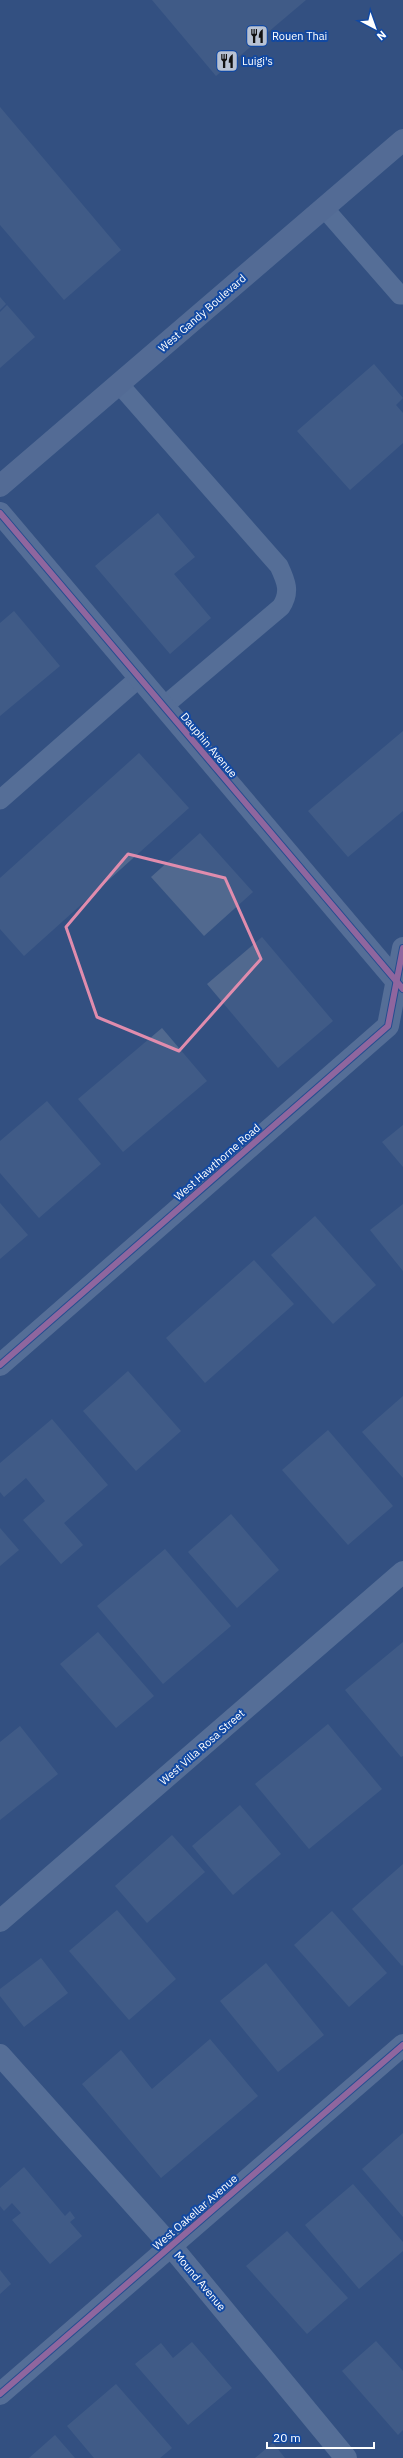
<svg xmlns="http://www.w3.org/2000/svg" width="403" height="2458" font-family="'IBM Plex Sans',sans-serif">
<rect width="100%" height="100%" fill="#335181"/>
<g fill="#51698f">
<path d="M152,0H306L216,76Z"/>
<path d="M0,107L121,250L64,300L0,225Z"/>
<path d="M0,297L6,304L0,310Z"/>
<path d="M7,305L35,337L0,368V312Z"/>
<path d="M374,364L403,398L396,405L403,413V443L350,490L297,431Z"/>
<path d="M158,513L195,557L174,574L211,618L170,654L95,566Z"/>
<path d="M14,611L60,666L0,716V623Z"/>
<path d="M403,731V811L348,857L308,811Z"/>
<path d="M139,753L189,808L24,956L0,929V878Z"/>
<path d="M200,833L253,892L204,936L151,877Z"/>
<path d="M262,937L333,1021L278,1068L207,984Z"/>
<path d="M162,1028L207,1081L123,1152L78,1099Z"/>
<path d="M47,1101L101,1164L39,1218L0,1173V1141Z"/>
<path d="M403,1125V1167L382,1142Z"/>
<path d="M0,1203L28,1235L0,1259Z"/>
<path d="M403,1204V1271L370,1230Z"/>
<path d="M315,1216L376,1285L333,1324L271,1255Z"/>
<path d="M254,1260L294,1304L205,1383L166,1338Z"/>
<path d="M128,1371L181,1431L136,1471L83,1411Z"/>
<path d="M403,1396V1478L362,1432Z"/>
<path d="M52,1419L108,1485L64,1523L83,1545L61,1564L23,1520L45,1501L26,1478L4,1497L0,1492V1463Z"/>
<path d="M328,1430L393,1506L348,1545L282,1470Z"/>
<path d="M231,1514L279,1570L237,1608L188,1552Z"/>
<path d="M0,1528L19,1550L0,1566Z"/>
<path d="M165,1549L231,1626L163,1684L97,1606Z"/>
<path d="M98,1632L154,1696L116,1728L60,1664Z"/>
<path d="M403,1642V1756L401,1757L345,1690Z"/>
<path d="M328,1724L382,1789L309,1849L255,1784Z"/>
<path d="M20,1726L58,1774L0,1820V1742Z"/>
<path d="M240,1805L281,1854L233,1895L192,1846Z"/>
<path d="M172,1835L205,1872L147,1923L115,1886Z"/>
<path d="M403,1864V1965L402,1966L352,1909Z"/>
<path d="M117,1910L176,1979L129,2020L69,1951Z"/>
<path d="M332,1911L387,1973L349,2007L294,1945Z"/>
<path d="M41,1958L68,1993L24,2027L0,1996V1989Z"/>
<path d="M266,1963L324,2035L278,2072L220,2001Z"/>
<path d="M210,2039L258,2096L161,2178L82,2084L121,2050L152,2089Z"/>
<path d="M403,2133V2217L362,2169Z"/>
<path d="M24,2167L65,2216L70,2211L75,2218L70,2222L82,2236L50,2264L12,2220L21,2213L12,2203L4,2211L0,2206V2188Z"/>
<path d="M353,2184L403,2242V2251L359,2289L305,2225Z"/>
<path d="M287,2231L348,2298L307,2334L246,2266Z"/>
<path d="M0,2270L11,2284L0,2294Z"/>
<path d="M376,2341L403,2371V2430L398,2435L342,2371Z"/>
<path d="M192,2342L232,2388L188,2425L135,2364L161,2343L173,2358Z"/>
<path d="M116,2384L172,2448L160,2458H94L67,2426Z"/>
<path d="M55,2435L75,2458H29Z"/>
<path d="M273,2443L285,2458H255Z"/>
</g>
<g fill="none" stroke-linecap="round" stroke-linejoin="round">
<g stroke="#7e92b1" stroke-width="19">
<path d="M324,208L400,295H403"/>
<path d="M119,384L279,566C286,581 291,592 281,607L164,706"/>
<path d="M0,800L139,678"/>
</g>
<g stroke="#7e92b1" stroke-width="22">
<path d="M0,513L403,989"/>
<path d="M0,1365L388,1026L403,948"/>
<path d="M0,1921L403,1572"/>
<path d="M0,2055L171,2246L346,2458"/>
<path d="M0,2394L403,2045"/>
</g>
<path stroke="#7a8dae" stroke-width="22" d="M0,486L403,140"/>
<g stroke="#1249a2" stroke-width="8">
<g id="cycleway">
<path d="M0,513L403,989"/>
<path d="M0,1365L388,1026L403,948"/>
<path d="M0,2394L403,2045"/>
</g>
</g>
<use href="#cycleway" stroke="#ff80c0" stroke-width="6"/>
</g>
<path d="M0 0H403V2458H0ZM128,854L225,878L261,959L179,1051L97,1017L66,927Z" fill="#335181" fill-opacity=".55" fill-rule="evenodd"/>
<path fill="none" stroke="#e08cad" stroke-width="3" stroke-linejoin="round" d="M128,854L225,878L261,959L179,1051L97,1017L66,927Z"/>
<defs>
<g id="restaurant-square" transform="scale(1.15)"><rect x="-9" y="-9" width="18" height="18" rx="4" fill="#b8c2d3" stroke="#1249a2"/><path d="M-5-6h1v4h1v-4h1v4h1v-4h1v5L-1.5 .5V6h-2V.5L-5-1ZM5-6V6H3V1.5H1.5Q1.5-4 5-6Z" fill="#111"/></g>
</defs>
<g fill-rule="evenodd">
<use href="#restaurant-square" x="257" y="36"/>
<use href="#restaurant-square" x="227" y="61"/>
</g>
<g text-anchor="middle" stroke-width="4" stroke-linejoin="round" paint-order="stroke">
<g font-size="11" fill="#fff" stroke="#1249a2" text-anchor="start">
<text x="272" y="40">Rouen Thai</text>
<text x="242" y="65">Luigi's</text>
</g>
<g font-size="11" fill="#fff" stroke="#1249a2">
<text transform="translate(202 313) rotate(-41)" y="4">West Gandy Boulevard</text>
<text transform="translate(209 745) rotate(50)" y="4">Dauphin Avenue</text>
<text transform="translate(217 1162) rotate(-41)" y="4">West Hawthorne Road</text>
<text transform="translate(202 1747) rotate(-41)" y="4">West Villa Rosa Street</text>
<text transform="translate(195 2212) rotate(-41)" y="4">West Oakellar Avenue</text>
<text transform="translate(200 2281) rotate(50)" y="4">Mound Avenue</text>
</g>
</g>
<g transform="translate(375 28) rotate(139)" stroke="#1249a2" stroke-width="3" paint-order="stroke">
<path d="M0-3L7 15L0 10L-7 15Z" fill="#ffffff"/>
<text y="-6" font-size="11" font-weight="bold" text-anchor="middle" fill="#ffffff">N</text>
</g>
<path d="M267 2442v6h107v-6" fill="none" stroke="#ffffff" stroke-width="2"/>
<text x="273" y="2442" font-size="12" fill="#ffffff" stroke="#1249a2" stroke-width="3" paint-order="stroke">20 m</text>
</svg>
